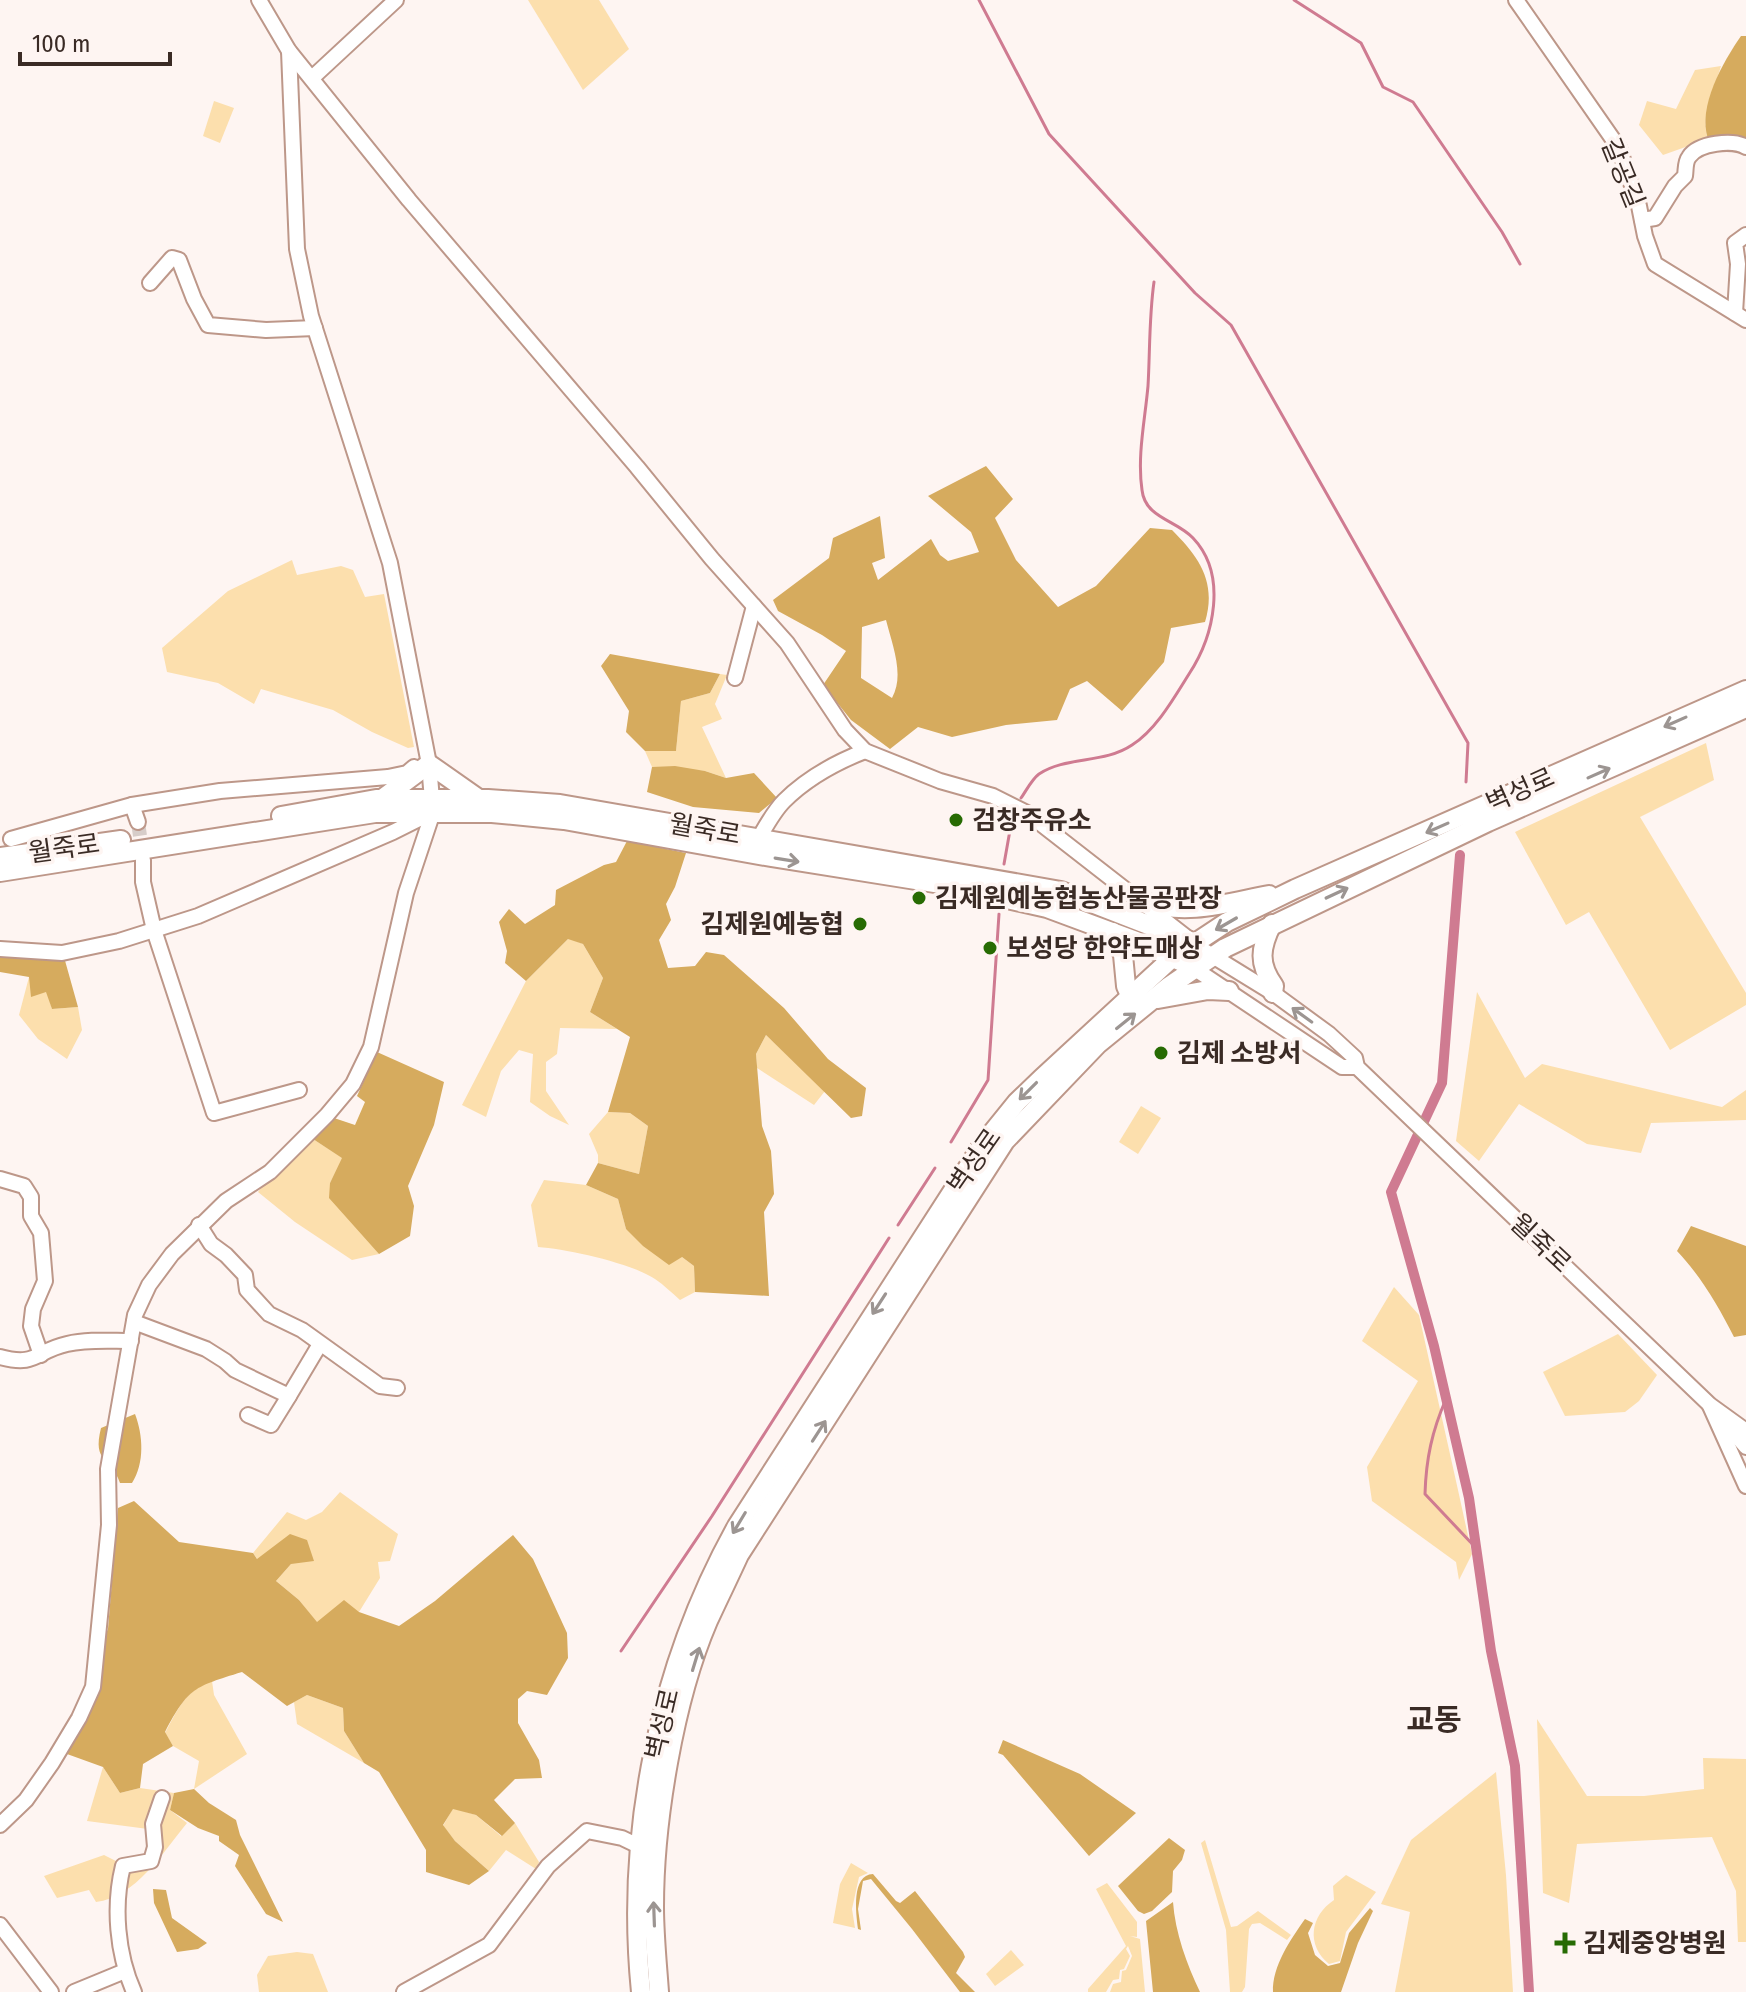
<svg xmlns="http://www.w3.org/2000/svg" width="1746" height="1992" font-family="'Fira Sans Condensed','Noto Sans KR',sans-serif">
<rect width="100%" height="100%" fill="#fef5f2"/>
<g fill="#fcdfad">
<path d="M528,0H599L629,49L583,90Z"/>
<path d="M1721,66C1714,90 1700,114 1708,139L1663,155L1639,125L1647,101L1676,109L1695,70Z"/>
<path d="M214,101L234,108L220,143L203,136Z"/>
<path d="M292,560L297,575L341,566L353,570L365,597L384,594L414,747L408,748L372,732L333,710L261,689L254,704L218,683L167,672L162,648L228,591Z"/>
<path d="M720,674L727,675L715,704L722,719L702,727L726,778L705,771L652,767L645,751H676L681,701L710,693Z"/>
<path d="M1706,743L1714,780L1640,817L1746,993V1005L1670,1050L1589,912L1566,925L1515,832Z"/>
<path d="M569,938L583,944L603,978L590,1012L617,1029L560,1028L557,1054L546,1062V1091L569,1125L550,1116L530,1102L533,1054L519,1050L501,1071L486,1117L462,1105L526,981Z"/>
<path d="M29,977L47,991L52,1009L78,1007L82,1030L67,1059L38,1039L19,1015Z"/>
<path d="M1477,992L1525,1078L1542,1064L1722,1107L1746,1090V1120L1651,1123L1641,1153L1587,1144L1519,1104L1479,1161L1456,1141Z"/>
<path d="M766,1035L825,1091L814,1105L757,1068L756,1054Z"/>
<path d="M1141,1106L1161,1118L1138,1154L1119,1142Z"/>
<path d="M608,1112L630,1113L648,1126L639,1174L598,1163V1155L589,1134Z"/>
<path d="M313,1139L343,1158L330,1183L379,1254L352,1260L295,1222L258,1192L268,1179Z"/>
<path d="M544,1180L586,1185L618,1199L626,1229L682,1257L694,1266L695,1292L680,1300C672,1293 664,1285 655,1279C631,1263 567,1249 538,1247L531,1205Z"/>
<path d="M1394,1287L1419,1315L1458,1490L1472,1554L1459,1580L1456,1562L1372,1501L1367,1467L1418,1381L1362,1341Z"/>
<path d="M1618,1334L1657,1375L1639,1401L1625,1412L1565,1416L1543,1372Z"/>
<path d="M340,1492L398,1534L390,1561L378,1562L380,1578L359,1612L317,1623L299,1600L276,1581L291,1564L258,1560L253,1553L287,1512L306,1520L322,1512Z"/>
<path d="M212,1681L214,1695L247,1754L194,1789L199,1761L173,1746L165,1733C177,1711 186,1689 212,1681Z"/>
<path d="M307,1695L343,1708L344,1731L364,1763L297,1724L294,1702Z"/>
<path d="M1537,1719L1587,1796H1644L1704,1789L1703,1758L1746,1759V1942H1738L1736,1891L1712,1837L1577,1844L1569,1903L1543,1893Z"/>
<path d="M103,1767L120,1793L140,1788L174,1793L170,1810L187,1823C164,1851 135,1898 96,1902L89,1890L57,1898L44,1876L104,1855L116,1861L147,1858L152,1844L148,1829L87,1821Z"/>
<path d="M1496,1772L1506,1875L1513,1992H1395L1410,1912L1381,1904L1411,1840Z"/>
<path d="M453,1808L476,1815L501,1836L515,1823L539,1862L536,1869L506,1850L489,1871L455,1841L443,1826Z"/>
<path d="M1205,1840L1231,1927L1237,1926L1258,1911L1291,1935L1287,1940L1260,1923L1252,1924L1249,1929L1245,1987L1242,1992H1230L1226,1930L1201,1843Z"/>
<path d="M851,1863L868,1873L859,1877L852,1909L855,1928L833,1923L840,1884Z"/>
<path d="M1346,1875L1376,1892L1346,1932L1340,1961L1329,1964C1306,1945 1310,1916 1334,1900L1333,1886Z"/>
<path d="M1107,1883L1137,1922V1937L1130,1936L1140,1939L1145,1992H1110L1113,1984L1121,1982L1122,1971L1126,1970L1132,1956L1128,1946L1126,1949L1130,1956L1124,1969L1120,1970L1119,1979L1113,1980L1106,1992H1088V1989L1126,1946L1096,1889Z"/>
<path d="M1011,1950L1024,1965L995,1986L986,1974Z"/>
<path d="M297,1952L313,1954L328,1992H259L257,1975L268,1956Z"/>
</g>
<g fill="#d6ab5e" fill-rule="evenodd">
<path d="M1741,36H1746V143L1708,139C1697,107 1723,62 1741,36Z"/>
<path d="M986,466L1013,499L995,518L1016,560L1058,607L1096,586L1150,528L1172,530C1199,557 1217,582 1205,622L1171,628L1164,662L1122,711L1087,681L1070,689L1057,720L1006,725L952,737L918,727L890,749L851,720L823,685L846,651L822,635L778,611L773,600L829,558L833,538L880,516L885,558L872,563L878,580L931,539L940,555L948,561L979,552L971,532L928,496ZM886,620C892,644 905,675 892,698L861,678L862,627Z"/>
<path d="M610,654L720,674L710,693L681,701L676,751H645L626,732L629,711L601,666Z"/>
<path d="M675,766L705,771L726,778L754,773L777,798L759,813L693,807L647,792L652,767Z"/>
<path d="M627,841L686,853L675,887L666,904L671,920L659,940L668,968L695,966L706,952L724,955L784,1008L828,1059L866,1088L862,1116L851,1118L766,1035L756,1054L762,1126L771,1151L774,1194L764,1212L769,1296L695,1292L694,1266L682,1257L669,1265L643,1246L626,1229L618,1199L586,1185L598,1163L639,1174L648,1126L630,1113L608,1112L630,1037L590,1012L603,978L583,944L568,939L526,981L505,963L507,951L499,922L509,909L525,924L555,905L556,890L604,865L616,862Z"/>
<path d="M0,952L64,957L78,1007L52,1009L46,992L31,997L29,977L0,972Z"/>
<path d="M377,1052L444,1082L434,1125L408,1186L414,1206L410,1236L379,1254L329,1198L330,1183L342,1158L313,1139L334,1118L355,1125L365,1102L357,1096Z"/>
<path d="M1691,1226L1746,1246V1335L1734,1337C1719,1307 1700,1275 1677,1251Z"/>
<path d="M135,1414C143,1435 145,1463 132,1483H120C111,1456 92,1464 101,1428Z"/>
<path d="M134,1501L179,1542L253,1553L257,1559L290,1534L307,1540L314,1561L291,1564L276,1581L299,1600L317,1622L344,1600L359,1612L399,1626L435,1601L513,1535L533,1559L567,1633L568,1658L547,1695L527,1691L518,1699V1723L539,1760L542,1778L515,1779L494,1800L515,1823L502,1836L476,1815L453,1809L443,1825L455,1841L489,1871L469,1885L426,1872V1850L400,1807L379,1772L364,1763L344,1731L343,1708L307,1695L287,1706L242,1672C194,1687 189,1687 165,1732L173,1746L143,1764L140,1788L120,1793L103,1767L67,1754L96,1698V1655L108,1629L118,1508Z"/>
<path d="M1003,1740L1080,1774L1136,1813L1089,1856L1003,1755L998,1753Z"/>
<path d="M194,1789L209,1803L236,1820L240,1835L283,1922L266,1914L235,1866L239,1855L219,1841V1836L198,1828L170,1810L174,1793Z"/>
<path d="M1169,1838L1185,1850L1182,1860L1173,1871L1172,1892L1152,1911L1144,1914L1138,1911L1118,1886Z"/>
<path d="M873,1874L896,1901L900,1903L915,1891L963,1952L965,1957L956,1973L975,1992H960L912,1929L871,1879L863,1881L858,1909L861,1930L858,1929C856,1913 851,1875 873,1874Z"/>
<path d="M153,1889L166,1890L172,1918L207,1943L198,1949L177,1952L154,1903Z"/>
<path d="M1173,1902C1175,1932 1187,1965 1200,1992H1153L1146,1921Z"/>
<path d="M1370,1908L1373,1911L1358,1943L1341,1992H1273C1272,1966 1291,1939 1305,1919L1313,1923L1308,1933L1315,1955L1328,1966L1340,1963L1349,1933Z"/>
</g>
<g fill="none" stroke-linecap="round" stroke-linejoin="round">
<g stroke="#cf7b91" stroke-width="3">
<path d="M979,0L1049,134L1195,293L1231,325L1468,743L1466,782"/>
<path d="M1294,0L1361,43L1383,87L1413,102L1502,232L1520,264"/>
<path d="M1021,798C1026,791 1032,779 1039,774C1066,756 1104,764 1132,745C1156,730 1174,698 1189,674C1214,636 1228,575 1193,538C1176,520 1145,518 1142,490C1137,456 1145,420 1148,386C1150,352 1149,317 1154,282"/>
<path d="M1004,864L1012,819"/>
<path d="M951,1142L988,1080L999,914"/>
<path d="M898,1225L935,1168"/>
<path d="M1446,1399C1432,1431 1426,1459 1425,1494L1476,1548"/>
<path d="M621,1651L712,1516L889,1238"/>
</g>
<path stroke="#cf7b91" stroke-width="10" d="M1460,855L1442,1083L1391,1192L1434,1346L1469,1498L1491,1651L1515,1766L1529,1992"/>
<path stroke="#d7cdc9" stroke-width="14" stroke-dasharray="14 7" stroke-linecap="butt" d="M138,822L143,857"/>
<g stroke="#bd9789" stroke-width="18">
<g id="minor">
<path d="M259,0L289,51L409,200L637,467L712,559L787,643L845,730L865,751L940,781L993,796L1027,813L1203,950L1273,993L1329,1034L1355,1058L1357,1067L1710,1405L1746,1431"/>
<path d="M1516,0L1619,148L1639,206L1645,236L1655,264L1746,320"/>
<path d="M312,78L396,0"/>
<path d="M1642,220L1655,218L1675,186L1685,176C1686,169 1685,162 1689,157C1698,143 1733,139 1746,147"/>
<path d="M150,283L172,258L179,260L194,299L208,325L266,330L315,328"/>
<path d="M1735,313L1738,264L1735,243L1746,235"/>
<path d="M735,678L754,606"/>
<path d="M132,805L138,822"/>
<path d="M759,838C766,826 774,811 784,801C806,779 837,762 865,751"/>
<path d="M11,839L132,805L220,791L388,777L407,773L414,767"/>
<path d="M143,860V882L154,930L214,1113L299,1090"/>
<path d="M0,949L62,953L119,941L198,916L393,832L429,814"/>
<path d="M1195,969L1342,1067H1357"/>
<path d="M0,1179L24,1186L31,1197V1216L41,1233L45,1281L33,1309L31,1326L41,1355"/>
<path d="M199,1225L211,1244L226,1255L245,1275L247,1290L269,1314L302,1330L380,1386L397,1388"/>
<path d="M134,1322L206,1349L225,1361L235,1370L289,1396L320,1344"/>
<path d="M0,1357C37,1367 35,1351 67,1344C88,1339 110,1341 131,1341"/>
<path d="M1710,1406L1746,1486"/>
<path d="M248,1415L271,1425L289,1396"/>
<path d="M1726,1424L1746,1447"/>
<path d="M0,1825L26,1800L52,1763L79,1718L93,1687L109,1525L108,1469L135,1315L149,1285L172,1254L226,1201L270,1172L327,1115L353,1084L371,1047L406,893L433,812L429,764L390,563L311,316L297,249L289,51"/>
<path d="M0,1925L51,1992"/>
<path d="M74,1992L125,1971"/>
<path d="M134,1992C117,1954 113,1906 123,1866L151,1861L155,1847L153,1824L162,1798"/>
<path d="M404,1992L489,1945L548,1866L587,1831L622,1838L647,1850"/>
</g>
</g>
<g stroke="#bd9789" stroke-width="22">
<g id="major">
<path d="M382,799L429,764L479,799"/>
<path d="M281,816L376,799H488L560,804L1061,891L1195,943"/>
<path d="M0,857L121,840"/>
<path d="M0,872L375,813H492L564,820L771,857L941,884L1047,908L1136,941L1182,962"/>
<path d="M1144,902C1187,916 1226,903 1269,895"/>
<path d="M1272,924C1260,948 1258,964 1274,986L1273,993"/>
<path d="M1113,932L1123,955L1126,986L1130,995"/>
<path d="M1158,999L1208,990L1229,991"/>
<path d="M641,1992C625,1832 659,1666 737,1526L983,1144L1017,1102L1042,1078L1171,959L1227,922L1295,889L1746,690"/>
<path d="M659,1992C657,1964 654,1935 654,1907C654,1821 674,1700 708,1621C718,1599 729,1577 739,1555L1005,1141L1098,1044L1168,987L1225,948L1488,822L1746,708"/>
</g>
</g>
<use href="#minor" stroke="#fff" stroke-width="14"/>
<use href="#major" stroke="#fff" stroke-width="18"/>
</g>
<defs><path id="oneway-shaft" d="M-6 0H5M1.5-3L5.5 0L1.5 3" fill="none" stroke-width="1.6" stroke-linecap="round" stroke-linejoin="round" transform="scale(2)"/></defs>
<g stroke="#9c9592">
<use href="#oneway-shaft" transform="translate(1675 722) rotate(156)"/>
<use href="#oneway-shaft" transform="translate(1599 773) rotate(-24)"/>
<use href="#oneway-shaft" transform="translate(1437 828) rotate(156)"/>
<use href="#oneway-shaft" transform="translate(787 860) rotate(9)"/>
<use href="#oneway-shaft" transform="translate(1337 893) rotate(-25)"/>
<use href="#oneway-shaft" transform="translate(1226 924) rotate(150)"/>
<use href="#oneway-shaft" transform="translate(1302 1015) rotate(-144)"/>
<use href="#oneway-shaft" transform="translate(1126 1021) rotate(-39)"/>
<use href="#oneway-shaft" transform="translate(1028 1091) rotate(135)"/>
<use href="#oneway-shaft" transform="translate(879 1304) rotate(123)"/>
<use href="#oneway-shaft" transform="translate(819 1431) rotate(-57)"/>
<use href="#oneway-shaft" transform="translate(739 1523) rotate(121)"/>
<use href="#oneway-shaft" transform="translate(696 1659) rotate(-73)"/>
<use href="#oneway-shaft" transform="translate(654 1914) rotate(-92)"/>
</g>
<g fill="#276b03" stroke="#fef5f2" stroke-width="3">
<circle cx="956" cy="820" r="8"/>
<circle cx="919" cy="898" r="8"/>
<circle cx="860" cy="924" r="8"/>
<circle cx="990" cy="948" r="8"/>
<circle cx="1161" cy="1053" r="8"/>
<path d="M1561 1931h8v8h8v8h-8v8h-8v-8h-8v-8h8z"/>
</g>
<g text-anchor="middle" stroke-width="7" stroke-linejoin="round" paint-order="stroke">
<g font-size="26" fill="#3a2b25" stroke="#fef5f2">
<text transform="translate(1623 173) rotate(68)" y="9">갈공길</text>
<text transform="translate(1520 790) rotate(-24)" y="9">벽성로</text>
<text transform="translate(705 829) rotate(10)" y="9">월죽로</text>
<text transform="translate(64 848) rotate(-8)" y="9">월죽로</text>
<text transform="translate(974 1161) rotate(-55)" y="9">벽성로</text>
<text transform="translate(1541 1243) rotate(43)" y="9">월죽로</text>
<text transform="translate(662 1724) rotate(-77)" y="9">벽성로</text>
</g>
<g font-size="26" font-weight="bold" fill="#3a2b25" stroke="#fef5f2" text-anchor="start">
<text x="972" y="829">검창주유소</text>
<text x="935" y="907">김제원예농협농산물공판장</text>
<text x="844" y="933" text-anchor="end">김제원예농협</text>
<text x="1006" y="957">보성당 한약도매상</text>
<text x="1177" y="1062">김제 소방서</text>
<text x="1583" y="1952">김제중앙병원</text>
</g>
<g font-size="30" font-weight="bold" fill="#3a2b25" stroke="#fef5f2">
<text x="1434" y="1730">교동</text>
</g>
</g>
<path d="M20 52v12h150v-12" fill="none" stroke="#3a2b25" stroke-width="4"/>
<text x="32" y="52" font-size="24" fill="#3a2b25" stroke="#fef5f2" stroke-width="6" paint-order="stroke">100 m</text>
</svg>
